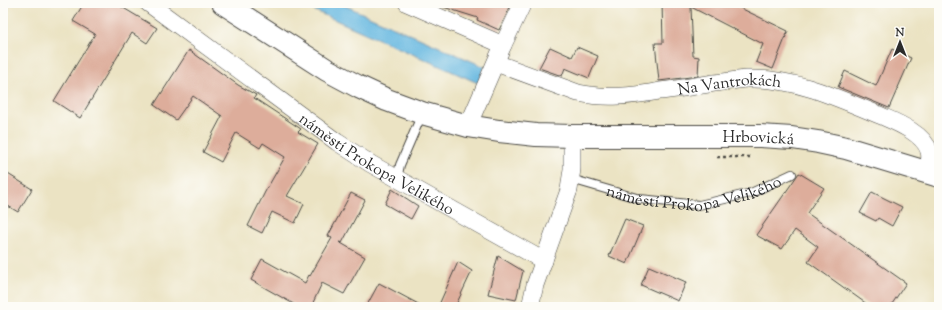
<svg xmlns="http://www.w3.org/2000/svg" width="942" height="310" font-family="'Sorts Mill Goudy',serif">
<rect width="100%" height="100%" fill="#fdfcf7"/>
<filter id="ink" filterUnits="userSpaceOnUse"><feTurbulence type="fractalNoise" baseFrequency=".025" numOctaves="2"/><feDisplacementMap in="SourceGraphic" scale="8" xChannelSelector="R" yChannelSelector="G"/><feConvolveMatrix kernelMatrix="1 2 1 2 8 2 1 2 1" color-interpolation-filters="sRGB"/></filter>
<filter id="wash" filterUnits="userSpaceOnUse"><feTurbulence type="fractalNoise" baseFrequency=".012" numOctaves="4" result="noise"/><feDisplacementMap in="SourceGraphic" scale="16" xChannelSelector="R" yChannelSelector="G"/><feGaussianBlur stdDeviation="0.9" result="paint"/><feColorMatrix in="noise" values="0 0 0 0 0 0 0 0 0 0 0 0 0 0 0 0 0 1.4 0 .05"/><feComposite in="paint" operator="in"/></filter>
<g filter="url(#wash)">
<rect width="100%" height="100%" fill="#ebe3c3"/>
<path fill="#65b7e0" stroke="#487186" d="M297,3H339L485,67L478,83Z"/>
<g id="blocks">
<g fill="#ddad9b">
<path d="M84,3H115L157,28L147,43L132,33L80,118L54,101L95,34L73,21Z"/>
<path d="M441,3H512L499,30L477,20L478,18L440,6Z"/>
<path d="M662,3H730L788,31L773,69L756,62L763,44L691,7L693,56L699,57L698,76L659,81L655,43H663Z"/>
<path d="M550,47L572,57L577,47L598,56L589,78L565,68L562,76L539,68Z"/>
<path d="M892,49L911,58L889,108L838,87L845,71L876,86Z"/>
<path d="M189,50L238,85L256,95L254,98L301,129L298,132L318,144L287,196L304,204L295,223L272,212L262,233L248,226L265,192L285,157L263,143L260,148L236,133L221,162L203,152L222,116L193,96L176,120L154,105Z"/>
<path d="M3,171L32,189L18,212L3,203Z"/>
<path d="M799,173L824,188L807,213L906,283L890,307H871L808,262L818,247L795,230L782,249L756,235Z"/>
<path d="M392,189L418,206L411,219L385,204Z"/>
<path d="M872,192L902,207L892,226L878,218L876,221L860,213Z"/>
<path d="M351,193L365,200L342,243L339,242L365,257L344,294L322,283L311,307H299L251,280L262,259L305,283L309,275L310,276L332,238L328,236Z"/>
<path d="M625,219L643,226L627,264L609,256Z"/>
<path d="M498,256L523,271L516,300L488,294Z"/>
<path d="M458,262L472,271L455,307H438Z"/>
<path d="M649,266L686,282L678,301L641,285Z"/>
<path d="M379,283L424,307H366Z"/>
</g>
</g>
</g>
<g filter="url(#ink)">
<use href="#blocks" fill-opacity="0" stroke="#484742" stroke-width="1"/>
<g fill="none" stroke-linecap="round" stroke-linejoin="round">
<g stroke="#484742" stroke-width="10">
<g id="service">
<path d="M397,179L400,165L422,114"/>
<path id="s1" d="M571,179L640,199L699,205L751,193L792,174"/>
</g>
</g>
<g stroke="#484742" stroke-width="18">
<g id="minor">
<path id="s2" d="M148,3L337,142L371,164L544,261"/>
<path d="M407,3L503,45"/>
<path id="s3" d="M496,63L578,93C606,99 632,96 660,91C678,89 696,86 714,83C725,82 736,80 747,79C795,77 840,99 884,117C898,123 924,134 929,151C931,158 929,165 927,172"/>
<path d="M468,126L503,45L523,3"/>
<path d="M530,307L535,285L569,190L572,169V136"/>
</g>
</g>
<g stroke="#484742" stroke-width="24">
<g id="secondary">
<path id="s4" d="M223,3L327,70L359,87L387,100L422,113L468,126L499,131L536,135L572,136H760L792,138L818,142L846,148L939,176"/>
</g>
</g>
<path stroke="#484742" stroke-width="2.5" stroke-dasharray="3 3" stroke-linecap="butt" d="M717,157H750"/>
<use href="#service" stroke="#fff" stroke-width="8"/>
<use href="#minor" stroke="#fff" stroke-width="17"/>
<use href="#secondary" stroke="#fff" stroke-width="22"/>
</g>
</g>
<g text-anchor="middle" stroke-width="4" stroke-linejoin="round" paint-order="stroke">
<g font-size="16" fill="#2b2b2b" stroke="#fdfcf7">
<text dy="6" stroke="none"><textPath href="#s3" startOffset="240">Na Vantrokách</textPath></text>
<text dy="6" stroke="none"><textPath href="#s4" startOffset="567">Hrbovická</textPath></text>
<text dy="6" stroke="none"><textPath href="#s2" startOffset="280">náměstí Prokopa Velikého</textPath></text>
<text dy="6" stroke="none"><textPath href="#s1" startOffset="127">náměstí Prokopa Velikého</textPath></text>
</g>
</g>
<rect width="942" height="310" fill="none" stroke="#fdfcf7" stroke-width="16"/>
<g transform="translate(900 42)" stroke="#fdfcf7" stroke-width="3" paint-order="stroke">
<path d="M0-3L7 15L0 10L-7 15Z" fill="#2b2b2b"/>
<text y="-6" font-size="11" font-weight="bold" text-anchor="middle" fill="#2b2b2b">N</text>
</g>
</svg>
